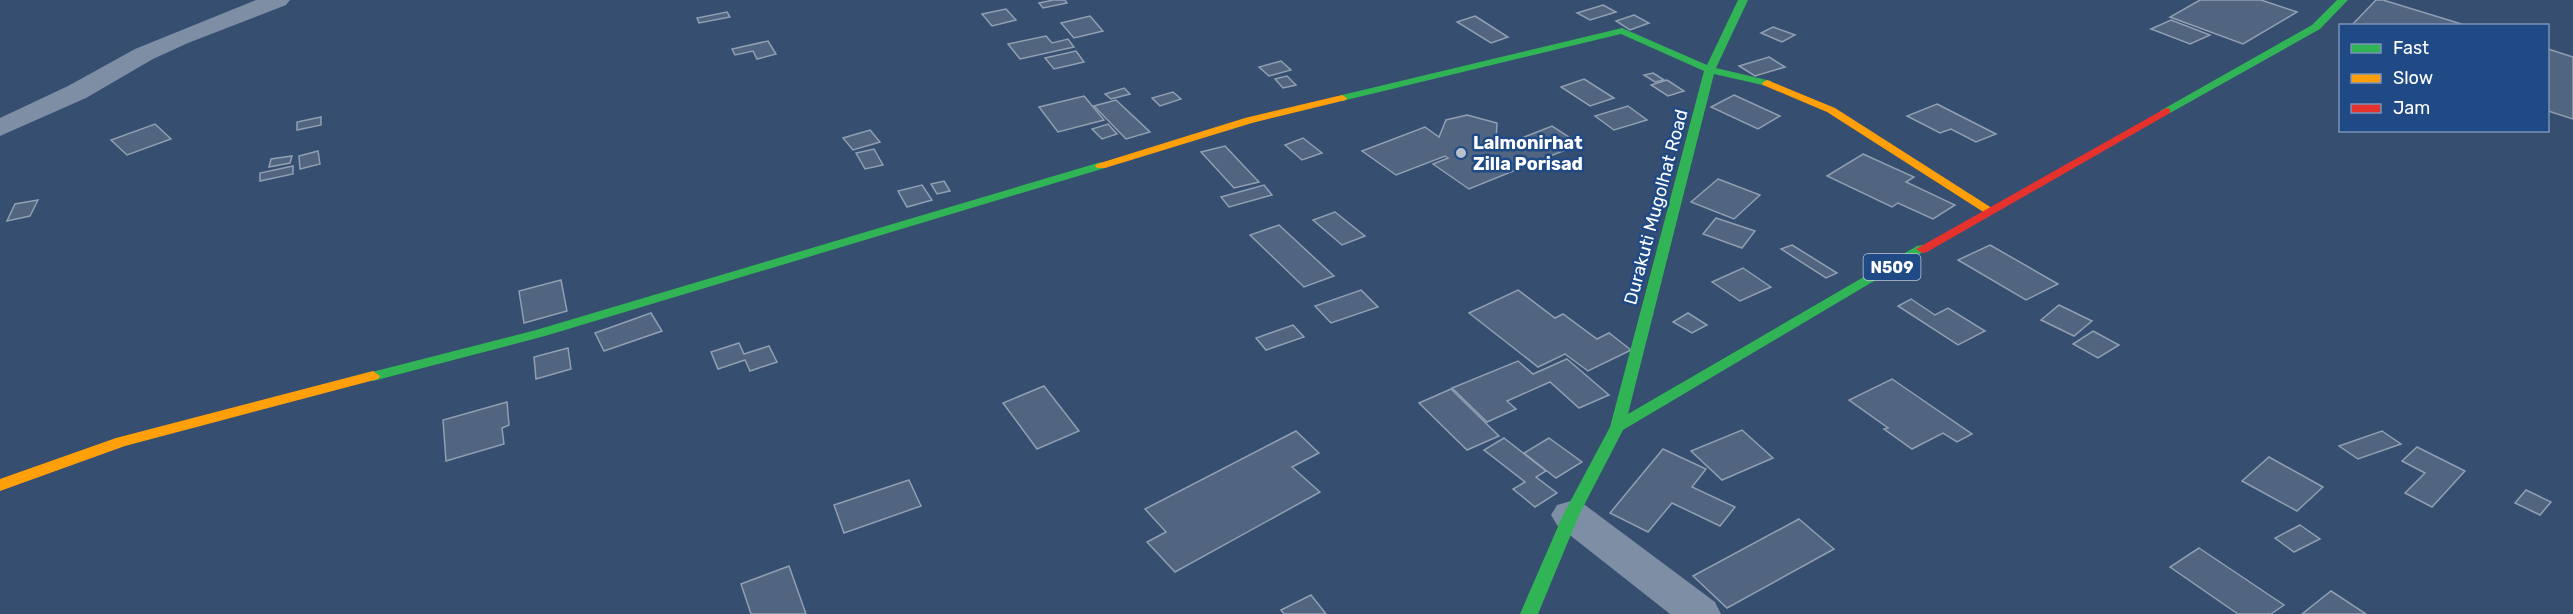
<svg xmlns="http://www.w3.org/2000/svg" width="2573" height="614" font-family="Rubik,sans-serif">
<rect width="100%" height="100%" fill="#364e6f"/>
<g fill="#526580" stroke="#909fb2" stroke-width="1.5">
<path d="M1053,0H1065L1067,3L1043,8L1039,3Z"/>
<path d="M2200,0H2261L2297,12L2243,44L2170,17Z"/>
<path d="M2376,0H2383L2468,26H2351Z"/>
<path d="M1603,5L1616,12L1590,20L1577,13Z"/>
<path d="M1006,9L1016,20L992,26L982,14Z"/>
<path d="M727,12L730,17L699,23L697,18Z"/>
<path d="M1634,15L1649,23L1630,30L1616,21Z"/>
<path d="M1090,16L1103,31L1074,38L1061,23Z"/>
<path d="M1475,16L1508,37L1491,43L1457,22Z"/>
<path d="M2171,20L2210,35L2190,44L2151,29Z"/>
<path d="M1773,27L1795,35L1782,42L1761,33Z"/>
<path d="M1046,36L1052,43L1068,39L1074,47L1020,59L1008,44Z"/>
<path d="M768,41L776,54L757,59L753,51L735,55L732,49Z"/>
<path d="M2548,49L2573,57V119L2548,111Z"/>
<path d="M1076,51L1084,62L1054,69L1045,58Z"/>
<path d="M1769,57L1785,67L1755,76L1739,66Z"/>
<path d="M1281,61L1291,70L1269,76L1259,67Z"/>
<path d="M1653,73L1664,80L1655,82L1644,75Z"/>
<path d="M1287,76L1296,85L1283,88L1275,79Z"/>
<path d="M1584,79L1614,98L1590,106L1561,87Z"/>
<path d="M1667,80L1684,91L1668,96L1651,85Z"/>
<path d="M1124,88L1130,94L1111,99L1105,94Z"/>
<path d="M1173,92L1181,99L1160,106L1152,98Z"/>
<path d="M1734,95L1780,116L1758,129L1711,107Z"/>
<path d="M1084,96L1104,120L1058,132L1039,107Z"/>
<path d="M1116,100L1150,132L1126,139L1094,106Z"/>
<path d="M1937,104L1996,134L1976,142L1951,129L1940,133L1907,116Z"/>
<path d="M1628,106L1647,120L1614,130L1595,116Z"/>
<path d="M1467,115L1497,123L1496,140L1504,145L1552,126L1580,144L1469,189L1433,164L1448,158L1445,156L1396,175L1362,151L1425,127L1439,137L1446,120Z"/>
<path d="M321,117V125L297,130V122Z"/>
<path d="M155,124L171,139L127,155L111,140Z"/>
<path d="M1108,124L1117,134L1102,139L1092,129Z"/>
<path d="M870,130L880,142L853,150L843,138Z"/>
<path d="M1303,138L1322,153L1302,160L1285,145Z"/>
<path d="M1225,146L1259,182L1234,188L1201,152Z"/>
<path d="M874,149L883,165L865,169L856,153Z"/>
<path d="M318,151L320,164L300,169L299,156Z"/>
<path d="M1863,154L1914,177L1906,182L1955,205L1933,219L1898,203L1892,207L1827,176Z"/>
<path d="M292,156L290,163L269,167L271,159Z"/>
<path d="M293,166V174L260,181V173Z"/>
<path d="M1718,179L1760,195L1734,219L1691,202Z"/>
<path d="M944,181L950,191L937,194L931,184Z"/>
<path d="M922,185L932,200L907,207L898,191Z"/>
<path d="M1264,185L1272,195L1229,207L1221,197Z"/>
<path d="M38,200L30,216L7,221L15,204Z"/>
<path d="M1335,212L1365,236L1342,245L1313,220Z"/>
<path d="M1716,218L1755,231L1742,248L1703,234Z"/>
<path d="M1279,225L1334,276L1304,287L1250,235Z"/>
<path d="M1792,245L1837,273L1826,278L1781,249Z"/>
<path d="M1990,245L2058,284L2026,300L1958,260Z"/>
<path d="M1743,268L1771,287L1740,301L1712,282Z"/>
<path d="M561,280L567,311L524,323L519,291Z"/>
<path d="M1361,290L1378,307L1331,323L1315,306Z"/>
<path d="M1518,290L1555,318L1563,314L1597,339L1609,333L1631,350L1588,371L1565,354L1538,367L1469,313Z"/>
<path d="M1911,299L1935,315L1948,308L1985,331L1958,345L1898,306Z"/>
<path d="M2059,305L2092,321L2074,336L2041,320Z"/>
<path d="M651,313L662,331L604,351L595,333Z"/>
<path d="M1688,313L1707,325L1692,333L1673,322Z"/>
<path d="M1293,325L1304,337L1266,350L1256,338Z"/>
<path d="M2093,331L2119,345L2098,358L2073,344Z"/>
<path d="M739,343L744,354L769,346L777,362L750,371L745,360L718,369L711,352Z"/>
<path d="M568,348L571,369L536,379L534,357Z"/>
<path d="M1567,359L1609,395L1579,408L1550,382L1507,401L1516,409L1487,422L1452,388L1518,361L1533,374Z"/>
<path d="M1892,379L1972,434L1957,442L1943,433L1912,449L1884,429L1888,428L1849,400Z"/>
<path d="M1044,386L1079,431L1037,449L1003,403Z"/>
<path d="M1451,389L1499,436L1467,450L1419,403Z"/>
<path d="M507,402L509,425L502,428L504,444L446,461L443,420Z"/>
<path d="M1742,430L1773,458L1722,480L1691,451Z"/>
<path d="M1296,431L1319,453L1292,467L1320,492L1175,572L1147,542L1166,532L1145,509Z"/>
<path d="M2382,431L2401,444L2358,459L2339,446Z"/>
<path d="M1504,438L1546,471L1536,477L1557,493L1535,507L1513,489L1525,482L1484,450Z"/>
<path d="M1549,438L1582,462L1556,478L1524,453Z"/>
<path d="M2417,447L2465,471L2432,507L2405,493L2425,473L2402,461Z"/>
<path d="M1663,449L1706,469L1692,487L1735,507L1720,526L1672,503L1648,532L1610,513Z"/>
<path d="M2269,457L2323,487L2297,511L2242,481Z"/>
<path d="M909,480L921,506L844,533L834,505Z"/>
<path d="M2526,490L2551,502L2540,515L2515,503Z"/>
<path d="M1799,519L1834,549L1727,608L1693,576Z"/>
<path d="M2300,525L2320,539L2294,552L2275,538Z"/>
<path d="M2199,548L2284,605L2271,614H2238L2170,567Z"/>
<path d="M789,566L806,614H751L741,584Z"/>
<path d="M2331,591L2366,614H2302Z"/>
<path d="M1311,595L1326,614H1284L1281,610Z"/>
</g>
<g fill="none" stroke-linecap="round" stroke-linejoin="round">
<g fill="#7d8ea5" fill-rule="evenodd">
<path d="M256,0H290L286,5L188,43L153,59L86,98L0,136V118L68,86L135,49Z"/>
<path d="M1571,501L1585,505L1715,602L1721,614H1670L1557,525L1551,515L1557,505Z"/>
</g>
<g fill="#30b455" fill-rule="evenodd">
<path d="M1738,0H1748L1716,68L1771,81L1772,83L1767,86L1714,74L1628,414L1917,246L1922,245L1928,249L1623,430L1579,515L1538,614H1520L1563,515L1610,427L1704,71L1621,34L1342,101L1337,98L1342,95L1622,28L1707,65Z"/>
<path d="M2337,0H2348L2320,29L2170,113H2162L2160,111L2312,25Z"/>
<path d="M1101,162L1107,166L1105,168L545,336L373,381L366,376L368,373L536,330Z"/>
</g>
<g fill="#ff9f0a" fill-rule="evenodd">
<path d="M1767,80L1835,108L1995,210L1989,214L1985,213L1827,112L1763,85L1762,83Z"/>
<path d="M1342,95L1347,98L1346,100L1252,123L1105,168H1097L1095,166L1097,164L1245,118Z"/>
<path d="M373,371L380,376L378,379L125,446L0,491V479L116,438Z"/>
</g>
<path fill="#e5322d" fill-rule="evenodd" d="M2166,108L2170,109V113L1927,252L1922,253L1916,249Z"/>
</g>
<circle fill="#b9c1cd" stroke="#1f4a86" stroke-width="2" cx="1461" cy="153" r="6"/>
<g text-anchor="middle" stroke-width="5" stroke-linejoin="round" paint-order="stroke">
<rect fill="#1f4a86" stroke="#bcc9db" stroke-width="1.5" x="1863.5" y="254" width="57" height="26" rx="4.5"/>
<g font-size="16" font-weight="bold" fill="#fff">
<text x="1892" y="273">N509</text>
</g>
<g font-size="18" font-weight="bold" fill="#fff" stroke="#1f4a86" text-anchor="start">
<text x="1473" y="149">Lalmonirhat<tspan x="1473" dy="21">Zilla Porisad</tspan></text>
</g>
<g font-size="18" fill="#fff" stroke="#1f4a86">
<text transform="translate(1656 207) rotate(-75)" y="6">Durakuti Mugolhat Road</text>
</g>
</g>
<rect x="2339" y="24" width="210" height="108" fill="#1f4a86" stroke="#7992b6" stroke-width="1.5"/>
<rect x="2351" y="44" width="30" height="9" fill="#30b455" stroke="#7992b6" stroke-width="1.5"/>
<text x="2393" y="54" font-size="18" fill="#ffffff">Fast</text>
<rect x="2351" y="74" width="30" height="9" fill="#ff9f0a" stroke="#7992b6" stroke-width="1.5"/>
<text x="2393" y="84" font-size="18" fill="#ffffff">Slow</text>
<rect x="2351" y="104" width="30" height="9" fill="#e5322d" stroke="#7992b6" stroke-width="1.5"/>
<text x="2393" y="114" font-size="18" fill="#ffffff">Jam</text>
</svg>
